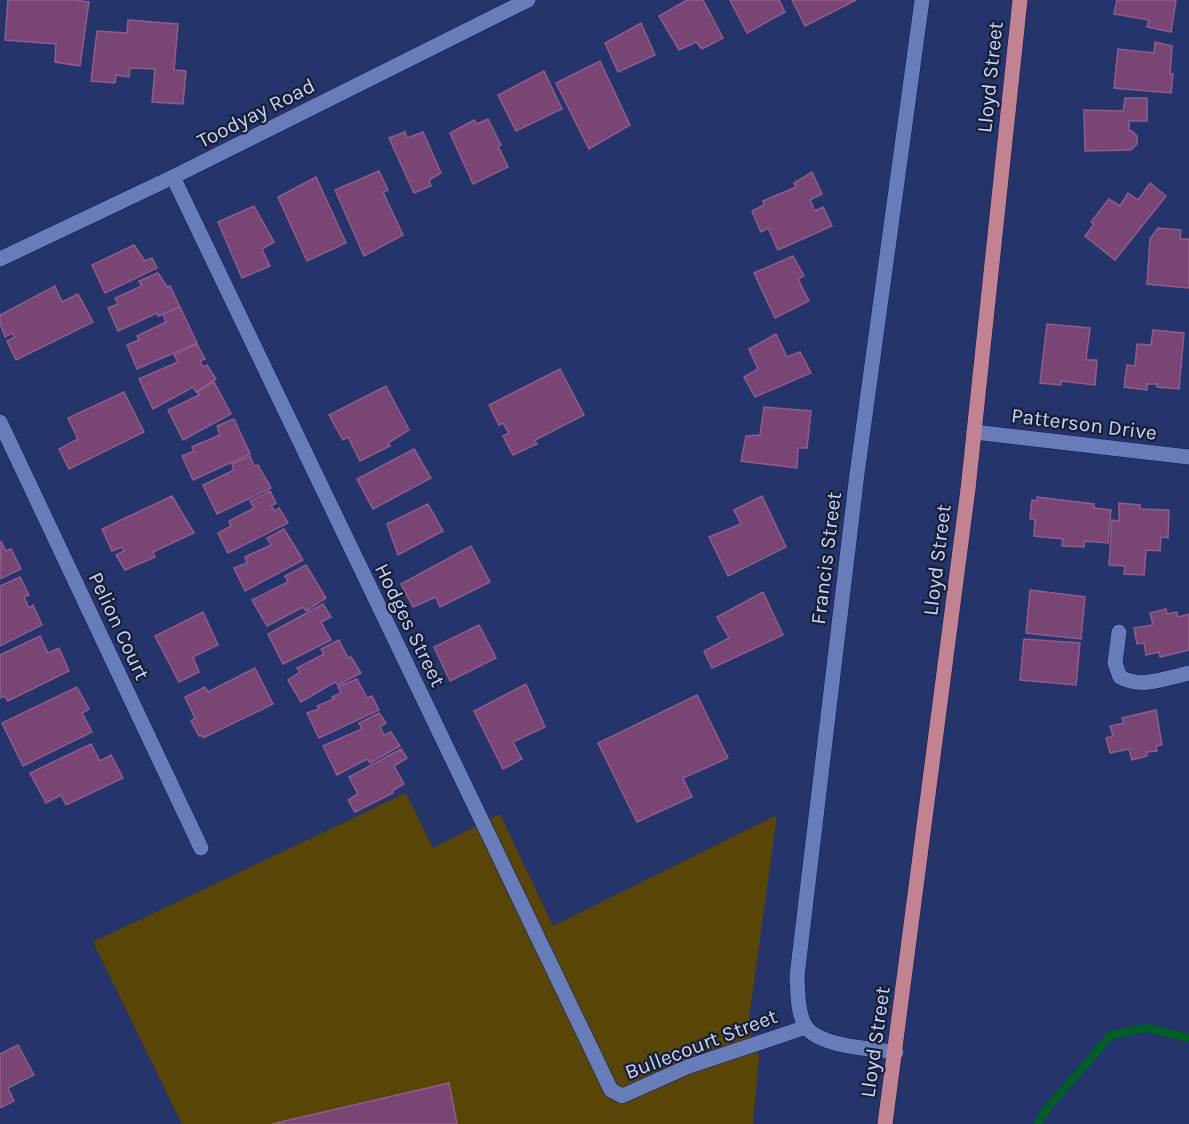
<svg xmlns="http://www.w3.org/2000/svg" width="1189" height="1124" font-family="Karla,sans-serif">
<rect width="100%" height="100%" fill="#25346a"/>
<path fill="#594607" d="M406,793L433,848L500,814L553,926L777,815L748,1026L759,1058L753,1124H182L93,942Z"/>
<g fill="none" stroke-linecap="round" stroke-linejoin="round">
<path stroke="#005f27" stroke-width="8" d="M1038,1124L1046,1110L1111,1035L1147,1028L1189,1038"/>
</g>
<g fill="#784574" stroke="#905c8c" stroke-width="1.5">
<path d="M8,0H74L89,2L80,66L55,62L56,44L5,40Z"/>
<path d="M687,0H703L723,38L702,49L696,42L679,50L659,16Z"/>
<path d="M730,0H779L785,12L747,33Z"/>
<path d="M792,0H856L805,26Z"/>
<path d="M1117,0H1176L1171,32L1147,27L1149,20L1114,14Z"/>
<path d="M128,20L178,24L174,70L186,71L183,104L152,102L155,69L130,68L129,77L116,75L115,83L91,81L97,31L127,33Z"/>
<path d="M641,23L655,55L618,72L605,43Z"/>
<path d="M1155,42L1172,46L1170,74H1173L1171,93L1114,88L1118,49L1154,53Z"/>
<path d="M600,61L630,125L589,149L556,83Z"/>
<path d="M544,71L562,109L516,131L498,95Z"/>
<path d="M1125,98H1147V121H1129V131H1132L1137,136V144L1131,150L1085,151L1084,110L1123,111Z"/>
<path d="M488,119L501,145L498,146L508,167L473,184L450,133L474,120L477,124Z"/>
<path d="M405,132L407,138L423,132L441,173L429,180L431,186L414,193L389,138Z"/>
<path d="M379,171L388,190L383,192L403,235L364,256L335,190Z"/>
<path d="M812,172L822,194L810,200L815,211L823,207L832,226L778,250L768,228L761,232L752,211L764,205L763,201L796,187L794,183Z"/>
<path d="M316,177L346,243L307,261L278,197Z"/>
<path d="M1150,183L1166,196L1115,260L1085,236L1094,224L1091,222L1109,199L1120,206L1128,193L1138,200Z"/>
<path d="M254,206L274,242L262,249L270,266L242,278L218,222Z"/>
<path d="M1158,228L1181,230L1180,239H1189V288L1147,284L1150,239Z"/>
<path d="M134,245L145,261L152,258L157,268L105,293L92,265Z"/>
<path d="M793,256L804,276L798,279L809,301L775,318L754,273Z"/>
<path d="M158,273L167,287L170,286L180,307L158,316L157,313L118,331L108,308L118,304L115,298L142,286L139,281Z"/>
<path d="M55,286L62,302L78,294L93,322L16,360L7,341L15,337L12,333L5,337L0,323V315Z"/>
<path d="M180,307L197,343L137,369L127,345L139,340L137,336L166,322L163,314Z"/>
<path d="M1047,324L1090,328L1086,360H1097L1095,385L1061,381V385L1040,383Z"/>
<path d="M1153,330L1184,333L1179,389L1157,387V384H1147V390L1124,387L1127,365L1135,366L1137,344L1151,345Z"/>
<path d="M776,334L787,357L800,352L811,373L755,397L744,377L758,369L749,349Z"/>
<path d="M197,344L205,359L200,361L203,367L207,365L216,379L196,392L193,387L153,409L139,379L178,362L174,355Z"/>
<path d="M560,369L584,415L535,440L537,444L513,455L503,436L509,433L503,423L499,425L489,405Z"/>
<path d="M214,382L231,414L183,440L168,410L199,395L197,392Z"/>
<path d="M386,386L409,430L388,443L390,446L360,461L348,437L343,440L329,415Z"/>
<path d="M124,392L144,432L69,469L59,449L78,439L68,418Z"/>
<path d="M764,407L811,411L807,448H798L797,468L741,461L746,436L760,435Z"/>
<path d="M234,419L250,454L193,480L182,456L194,451L192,447L220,435L217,426Z"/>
<path d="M414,449L431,478L373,509L357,479Z"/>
<path d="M250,456L254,466L258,465L271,488L217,514L203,485L234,470L232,464Z"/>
<path d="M270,491L276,503L271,506L275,511L279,508L288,523L228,553L218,533L231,526L229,521L254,508L250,501Z"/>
<path d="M172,496L194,533L153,552L155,557L125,570L116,555L124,551L122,547L112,551L102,529Z"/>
<path d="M762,496L786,547L728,576L709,537L741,524L734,510Z"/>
<path d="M1037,497L1094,504V508L1111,510L1108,543L1085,541L1084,547L1062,546L1063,539L1034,536L1035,519H1030L1032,500L1037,501Z"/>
<path d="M1119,503L1140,505V509L1169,510L1168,538L1161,537L1160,551L1146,550L1144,575L1124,574L1125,566L1109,565L1112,520L1119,521Z"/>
<path d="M428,504L443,531L398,555L387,524Z"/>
<path d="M284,529L303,560L245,591L234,568L247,563L245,557L271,545L267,538Z"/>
<path d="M1,541L6,551L11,549L21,569L0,579Z"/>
<path d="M471,546L490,582L440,607L436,597L413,607L401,584Z"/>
<path d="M306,565L326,598L306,611L303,607L267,626L252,600L288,582L285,576Z"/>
<path d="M20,577L29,595L24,597L29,608L33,605L42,625L0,646V586Z"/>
<path d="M1030,590L1085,597L1081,639L1026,633Z"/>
<path d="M763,592L783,635L712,668L704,651L729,638L717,617Z"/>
<path d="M323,604L331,617L321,622L331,640L283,664L268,634Z"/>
<path d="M1166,609L1167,614L1177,612L1178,617L1189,614V650L1160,657L1159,652L1146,655L1144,643L1137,644L1134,628L1153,625L1150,613Z"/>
<path d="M203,612L218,645L193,657L199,672L179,682L155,636Z"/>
<path d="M479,625L496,658L450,681L434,647Z"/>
<path d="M40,636L48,653L59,648L69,671L8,701L5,696L0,698V655Z"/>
<path d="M1024,639L1080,643L1076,685L1020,680Z"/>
<path d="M339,640L348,658L351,657L361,673L338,685L335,682L301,702L288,680L300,672L297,668L324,654L321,649Z"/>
<path d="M255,668L273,704L203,738L202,735L199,736L191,721L195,718L185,697L205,687L208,692Z"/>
<path d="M357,679L367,698L372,696L379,710L319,738L307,713L319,709L317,706L334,699L332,697L341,693L338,687Z"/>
<path d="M526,684L545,727L513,742L522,759L503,769L474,711Z"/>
<path d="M77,687L89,709L82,713L92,732L23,766L2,723Z"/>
<path d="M697,695L728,758L683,778L692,797L637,822L598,743Z"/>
<path d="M1156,710L1162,745L1156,746L1157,751L1147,752V756L1132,760L1129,749L1110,753L1106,738L1113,736L1110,726L1124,723L1122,718Z"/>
<path d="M379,713L386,723L380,727L384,735L391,732L400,746L370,763L367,759L337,775L323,746L362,729L359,723Z"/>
<path d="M91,744L100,761L111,755L123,778L66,805L61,795L46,803L30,773Z"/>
<path d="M401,749L407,758L394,766L404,784L392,791L393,793L355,812L348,800L358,794L349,777Z"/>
<path d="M18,1045L34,1075L8,1088L14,1101L0,1108V1054Z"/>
<path d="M449,1083L457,1124H272Z"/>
</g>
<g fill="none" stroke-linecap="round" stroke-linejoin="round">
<g stroke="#0f194c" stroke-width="16">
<path id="service" d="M1119,632L1115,663L1120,677C1142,689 1166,678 1189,673"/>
</g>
<g stroke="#0f194c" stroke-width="16">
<g id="minor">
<path d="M173,177L611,1090L622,1096L687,1067L806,1027"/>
<path d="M0,422L201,848"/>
<path d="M896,1052C873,1049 821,1047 806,1027C797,1013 798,991 797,976L857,474L922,0"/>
</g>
</g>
<g stroke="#0f194c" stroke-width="16">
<path id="tertiary" d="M974,432L1189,457"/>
</g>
<g stroke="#0f194c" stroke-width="16">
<path id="secondary" d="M0,259L173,177L528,0"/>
</g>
<g stroke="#0f194c" stroke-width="16">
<path id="primary" d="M885,1124L968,489L1020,0"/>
</g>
<use href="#service" stroke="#687cb9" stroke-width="15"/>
<use href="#minor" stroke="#687cb9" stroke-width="15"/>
<use href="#tertiary" stroke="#687cb9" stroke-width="15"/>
<use href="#secondary" stroke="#687cb9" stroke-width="15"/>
<use href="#primary" stroke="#c18391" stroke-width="15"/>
</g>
<g text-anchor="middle" stroke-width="4.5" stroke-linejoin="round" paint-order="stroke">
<g font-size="21" fill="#c8d4f5" stroke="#171e37">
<text transform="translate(990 77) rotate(-84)" y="7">Lloyd Street</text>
<text transform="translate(256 113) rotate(-27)" y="7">Toodyay Road</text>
<text transform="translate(1084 424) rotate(7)" y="7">Patterson Drive</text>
<text transform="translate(826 558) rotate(-83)" y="7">Francis Street</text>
<text transform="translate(937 560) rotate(-83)" y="7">Lloyd Street</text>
<text transform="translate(410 625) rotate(64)" y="7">Hodges Street</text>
<text transform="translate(119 626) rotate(65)" y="7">Pelion Court</text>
<text transform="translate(875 1042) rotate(-82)" y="7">Lloyd Street</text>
<text transform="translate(701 1044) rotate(-21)" y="7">Bullecourt Street</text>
</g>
</g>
</svg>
